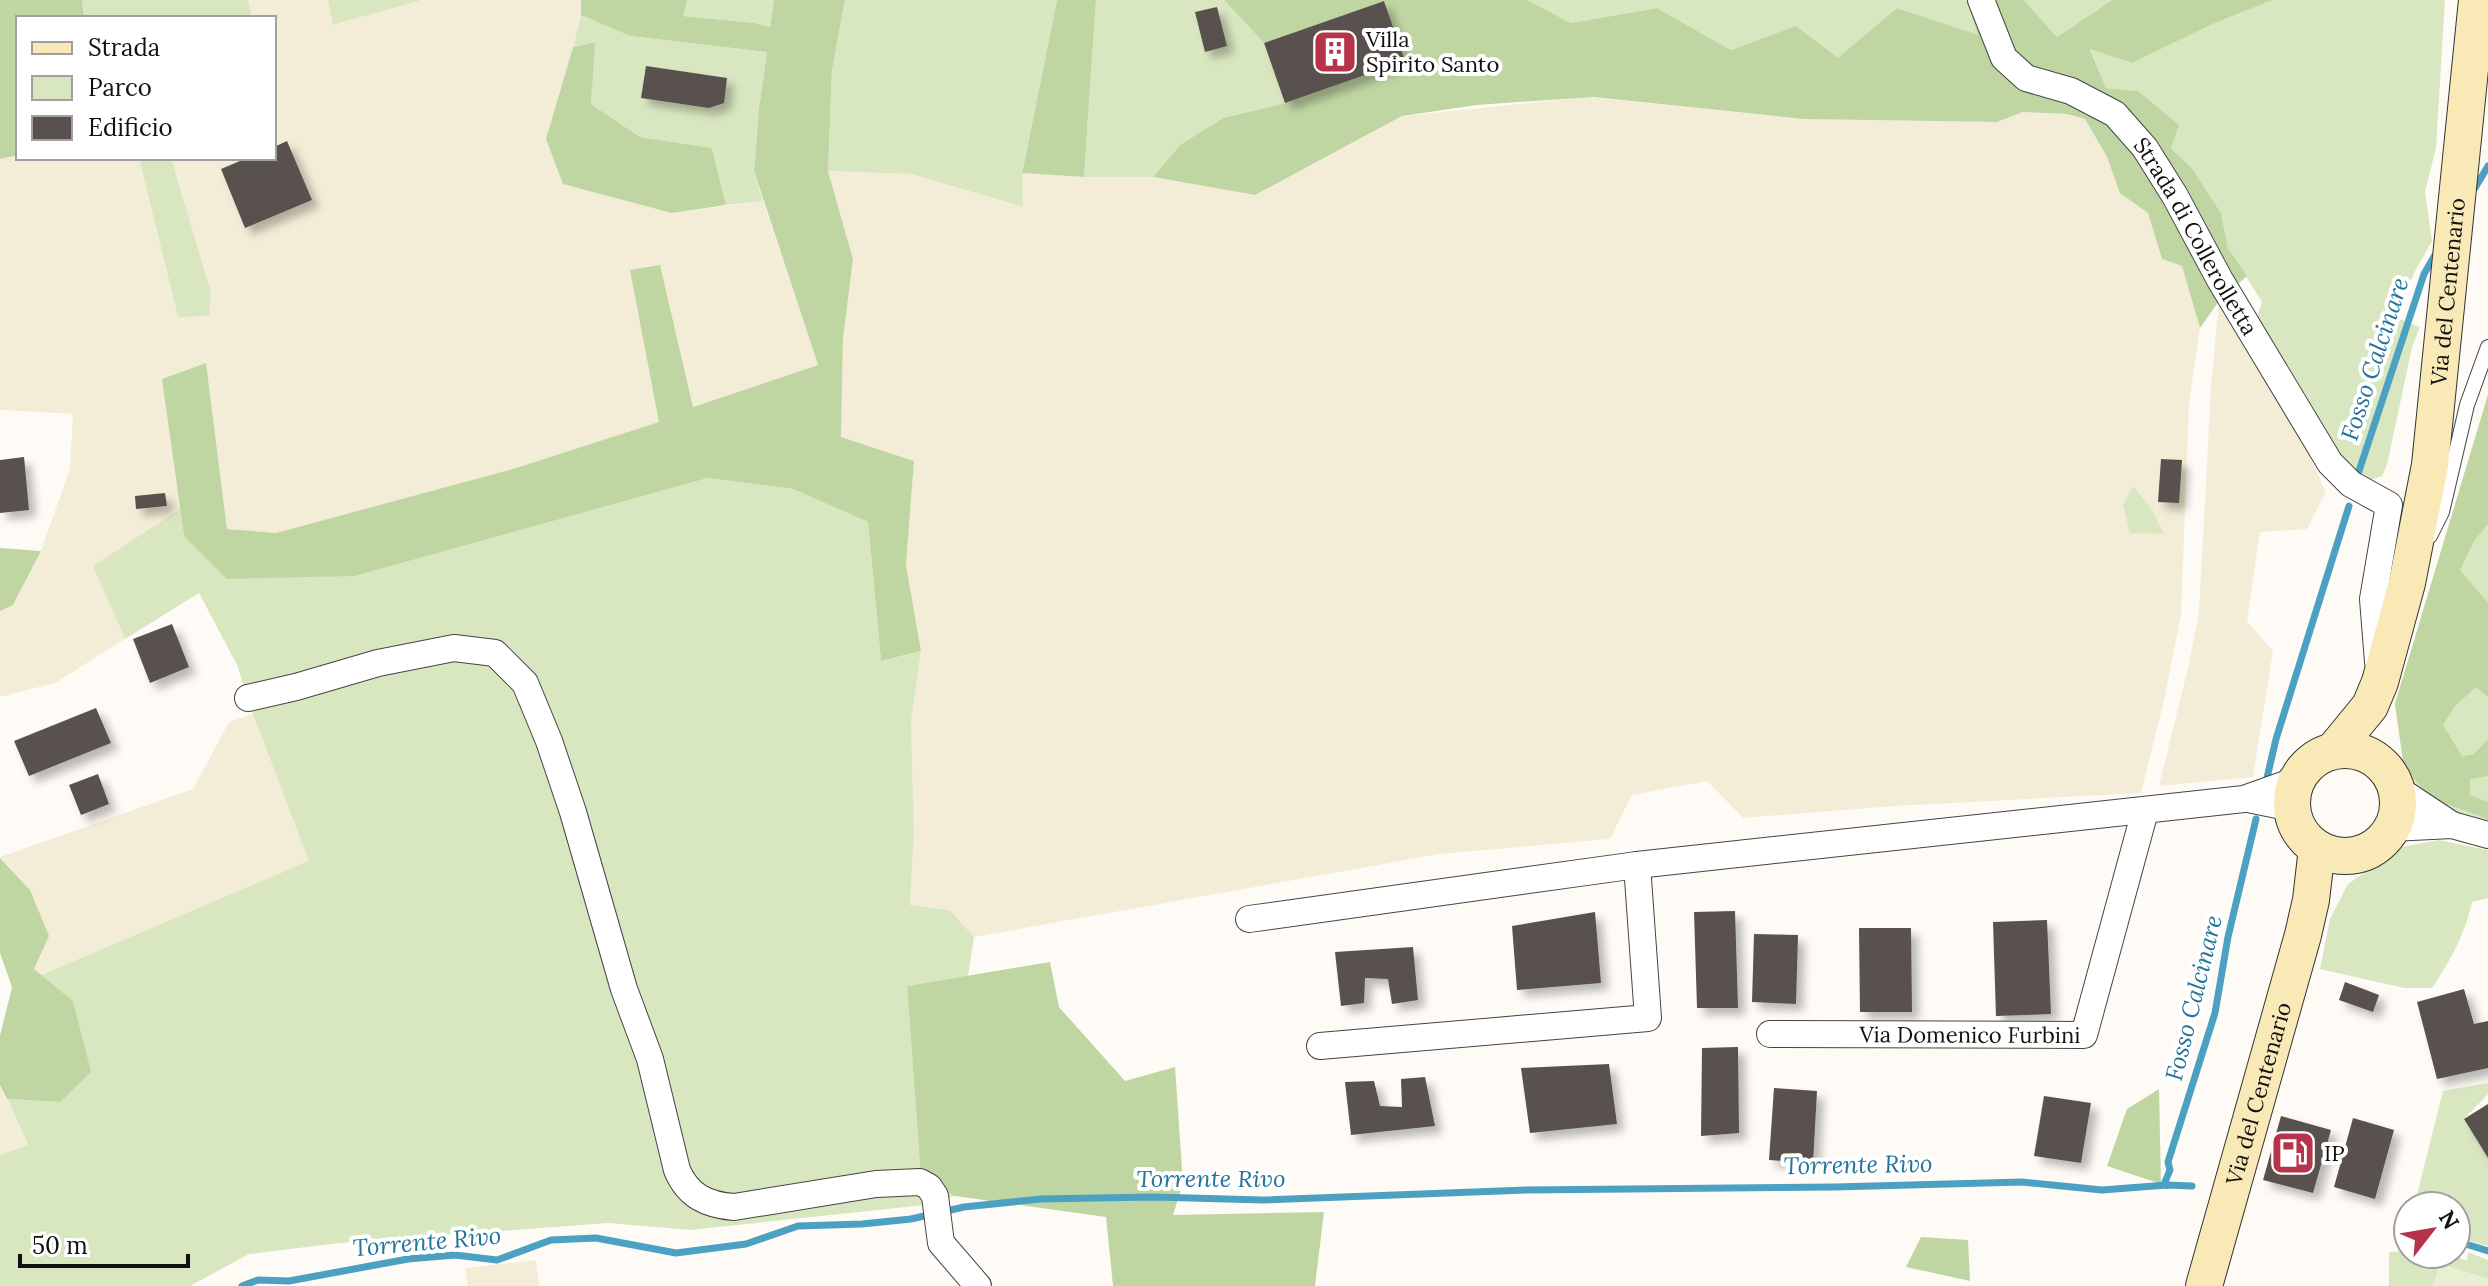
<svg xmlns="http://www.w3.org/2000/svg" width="2488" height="1286" font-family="Lora,serif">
<defs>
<filter id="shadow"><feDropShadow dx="7" dy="7" stdDeviation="4" flood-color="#0004"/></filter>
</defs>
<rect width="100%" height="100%" fill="#fefbf6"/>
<g fill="#f3edd7">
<path d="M248,0H328L334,25L422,0H581V15L573,47L546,139L672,213L763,201L818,365L693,407L660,266L631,270L660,422L516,468L276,533L227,529L206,364L163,379L180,509L94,566L125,639L55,683L0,697V611L13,605L41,551L70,468L73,414L0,410V159L18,155V158H139L178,317L211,292L171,158H274V18H252Z"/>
<path d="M1588,97L1803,119L1997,122L2023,112L2067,114L2085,119L2107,157L2120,192L2148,213L2162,259L2182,265L2200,328L2189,403L2181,614L2164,701L2141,793L1895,806L1743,818L1707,781L1632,795L1610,839L1440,854L974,937L950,910L910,905L914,831L911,722L921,651L906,565L914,461L841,437L843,339L853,259L828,171L911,174L1022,207V173L1084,177H1153L1255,195L1402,116Z"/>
<path d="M2219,301L2296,427L2326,492L2307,529L2260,532L2247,621L2273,651L2253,777L2159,786L2189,664L2199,612L2211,387Z"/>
<path d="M253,714L310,861L41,975L34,969L30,890L0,857L193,789L229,722Z"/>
<path d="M0,1085L28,1146L0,1155Z"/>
<path d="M536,1260L539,1286H468L465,1268Z"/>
</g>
<g fill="#d9e7c1">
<path d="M82,0H248L252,18H86Z"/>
<path d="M328,0H422L333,25Z"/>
<path d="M687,0H774L770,27L754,23L682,16Z"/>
<path d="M845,0H1057L1022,172L1023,207L911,174L828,171L832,71Z"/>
<path d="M1096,0H1224L1264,43L1285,103L1223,118L1180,145L1153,177H1084Z"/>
<path d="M1527,0H1967L1979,36L1897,8L1838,59L1796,27L1731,50L1657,8L1571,23Z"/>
<path d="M2024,0H2112L2057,37Z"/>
<path d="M2273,0H2445L2436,148L2425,192L2432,241L2414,273L2397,318L2420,327L2412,347L2387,465L2382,476L2367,481L2351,474L2256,319L2262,302L2228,248L2221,213L2192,168L2171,148L2138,91L2106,88L2090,48L2132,63L2215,23Z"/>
<path d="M581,15L630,36L767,52L759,108L754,171L763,201L726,205L712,148L640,137L591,104L594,42L573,47Z"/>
<path d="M139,158H171L211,292L209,316L178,317Z"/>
<path d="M2488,395V822L2432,806L2415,795L2403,763L2395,704Z"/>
<path d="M708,478L793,489L868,522L881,661L921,651L911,722L914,831L910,905L950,910L974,937L968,976L907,986L921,1179L955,1196L925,1205L690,1230L608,1223L339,1243L249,1254L190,1286H0V1155L28,1145L7,1099L60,1102L73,1001L41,975L309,861L253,714L237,665L199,593L125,639L93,566L180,509L184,536L355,576Z"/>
<path d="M2133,486L2151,508L2164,534L2130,533L2123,505Z"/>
<path d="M2439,840L2488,850V898L2472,902C2464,937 2451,959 2432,988H2404L2320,969L2330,919L2348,884L2401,847Z"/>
<path d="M2488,1083V1094L2464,1119L2488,1158V1246L2456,1237V1206H2414L2443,1091Z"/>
<path d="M2408,1251V1254H2437L2467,1260L2468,1252L2488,1260V1279L2440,1264L2433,1286H2389V1252Z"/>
</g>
<g fill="#c0d6a2">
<path d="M0,0H82L85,18H18V155L0,159Z"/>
<path d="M581,0H687L683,16L754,23L770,27L774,0H845L832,71L828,171L853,259L843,339L841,437L914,461L906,565L921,651L881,661L868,522L793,489L708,478L355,576L227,579L184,536L162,379L206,363L227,529L276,533L516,468L659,422L630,270L660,265L693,407L818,365L754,171L759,108L767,52L630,36L581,15Z"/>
<path d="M1057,0H1096L1084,177L1022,173Z"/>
<path d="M1224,0H1527L1571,23L1657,8L1731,50L1796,26L1838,58L1897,8L1978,35L1967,0H2024L2057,37L2112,0H2273L2215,23L2132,63L2090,49L2106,88L2138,91L2179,125L2171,148L2192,168L2221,213L2228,248L2247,276L2219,301L2200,328L2182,266L2162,259L2148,213L2120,193L2107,157L2085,119L2067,114L2023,112L1997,122L1803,119L1593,97L1477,105L1402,116L1255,195L1153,177L1180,145L1223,118L1285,103L1405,61L1384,1L1264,43Z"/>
<path d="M595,42L591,104L640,137L712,148L726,205L672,213L563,184L546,139L573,47Z"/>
<path d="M2488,395V524L2474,541L2460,570L2488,603V697L2476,687L2455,706L2443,725L2462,756L2474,754L2488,739V776L2470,779V795L2488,802V819L2430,798L2404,766L2395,704Z"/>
<path d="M0,548L41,551L13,605L0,611Z"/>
<path d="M0,858L30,890L49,936L34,969L73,1001L91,1072L60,1102L7,1099L0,1085V1036L12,987L0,953Z"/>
<path d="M1050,962L1059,1007L1125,1081L1175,1067L1183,1183L1173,1215L1324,1212L1315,1286H1113L1106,1217L955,1196L921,1179L907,986Z"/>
<path d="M2159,1089L2161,1184L2107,1166L2127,1109Z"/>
<path d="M1921,1237L1968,1240L1970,1281L1906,1267Z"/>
</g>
<path fill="#e8efd2" d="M2440,1264L2488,1279V1286H2433Z"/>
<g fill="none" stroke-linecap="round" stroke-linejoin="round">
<g stroke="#4ca1c2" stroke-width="7">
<path d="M2475,188L2488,166"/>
<path d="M2357,477L2424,274L2435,255"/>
<path d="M2266,782L2276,739L2349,506"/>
<path d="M2167,1185L2165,1182L2170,1170L2168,1162L2215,1013L2228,937L2256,819"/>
<path d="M2405,1234H2408"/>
<path d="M2456,1241L2488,1251"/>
<path d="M242,1286L258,1280L289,1281L408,1259L455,1255L497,1260L551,1240L596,1238L676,1253L746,1244L798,1226L862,1224L911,1219L964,1207L1041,1199L1153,1197L1263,1200L1527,1190L1835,1187L2022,1182L2102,1190L2167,1185L2192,1186"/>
</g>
</g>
<g fill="#59514e" filter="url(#shadow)">
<path d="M1384,1L1405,61L1285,103L1264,43Z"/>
<path d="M1217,7L1227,46L1205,52L1195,12Z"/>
<path d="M646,66L727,78L724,103L709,108L641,98Z"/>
<path d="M287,141L312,200L245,228L221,169L247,158H274V147Z"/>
<path d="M24,457L29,510L0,513V460Z"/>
<path d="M2161,459L2182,460L2179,503L2158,502Z"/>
<path d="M165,493L167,506L136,509L135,496Z"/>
<path d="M172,624L189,667L150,683L133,639Z"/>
<path d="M96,708L111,743L29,776L14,741Z"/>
<path d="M98,774L109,804L81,815L69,785Z"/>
<path d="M1735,911L1738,1008H1697L1694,912Z"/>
<path d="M1595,912L1601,983L1517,990L1512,926Z"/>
<path d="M2047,920L2051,1014L1996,1016L1993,922Z"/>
<path d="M1859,928H1911L1912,1012H1860Z"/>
<path d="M1754,934L1798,935L1796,1004L1752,1002Z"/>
<path d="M1413,947L1418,1000L1392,1004L1388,979L1365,978L1364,1003L1341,1006L1335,952Z"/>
<path d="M2345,982L2379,995L2373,1012L2339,1000Z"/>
<path d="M2464,989L2474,1024L2488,1021V1068L2437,1079L2417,1002Z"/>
<path d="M1738,1047L1739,1133L1701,1136L1702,1048Z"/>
<path d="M1609,1064L1617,1124L1530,1133L1521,1068Z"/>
<path d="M1425,1077L1435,1126L1351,1135L1345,1082L1374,1081L1380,1106L1402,1107L1401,1079Z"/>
<path d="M1774,1088L1817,1091L1813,1163L1769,1160Z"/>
<path d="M2044,1096L2091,1103L2081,1163L2034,1156Z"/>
<path d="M2488,1104V1158L2464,1119Z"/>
<path d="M2281,1116L2331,1130L2313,1193L2263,1180Z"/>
<path d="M2353,1118L2394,1130L2375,1199L2334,1187Z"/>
</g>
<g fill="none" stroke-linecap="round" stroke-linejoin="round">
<g stroke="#444" stroke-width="16">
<path id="lane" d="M2430,536L2442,512L2467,405L2488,347"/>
</g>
<g stroke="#444" stroke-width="28">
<g id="street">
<path id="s1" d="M1981,0L2004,58L2026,78L2071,91L2115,114L2145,148L2175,196L2220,280L2330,463L2351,484L2389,505L2373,599L2378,662"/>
<path d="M248,698L296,687L378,663L454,648L495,653L525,683L549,741L573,812L624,989L650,1059L677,1170C688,1196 707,1205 734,1207L876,1184L920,1182L929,1187L935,1196L941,1243L978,1286"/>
<path d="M2396,788L2452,825"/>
<path d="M2248,799L2292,808"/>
<path d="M2391,828L2452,825L2488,835"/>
<path d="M1249,919L1637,865L2244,799L2286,784L2300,773"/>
<path id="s2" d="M1770,1034L2084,1035L2145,811"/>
<path d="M1320,1046L1648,1018L1637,865"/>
</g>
</g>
<g stroke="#333" stroke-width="38">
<g id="secondary">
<circle cx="2345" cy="803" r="53"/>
<path id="s3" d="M2334,750L2370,706L2380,682L2407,583L2430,465L2477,0"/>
<path id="s4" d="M2204,1286L2303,935L2311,900L2317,848"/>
</g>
</g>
<use href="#lane" stroke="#fff" stroke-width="14"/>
<use href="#street" stroke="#fff" stroke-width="26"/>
<use href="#secondary" stroke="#f8e9b7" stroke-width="36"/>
</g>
<defs>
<g id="building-square" transform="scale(2.3)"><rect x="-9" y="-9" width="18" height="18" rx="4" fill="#b6344a" stroke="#fff"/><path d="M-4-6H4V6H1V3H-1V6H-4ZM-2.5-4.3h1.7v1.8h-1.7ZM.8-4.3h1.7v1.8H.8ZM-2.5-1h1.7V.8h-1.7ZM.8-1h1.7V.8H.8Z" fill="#fff"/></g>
<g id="fuel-square" transform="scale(2.3)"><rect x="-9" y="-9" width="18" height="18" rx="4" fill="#b6344a" stroke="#fff"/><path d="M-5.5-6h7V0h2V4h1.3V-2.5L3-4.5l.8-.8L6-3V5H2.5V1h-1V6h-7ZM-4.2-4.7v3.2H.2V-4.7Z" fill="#fff"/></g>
</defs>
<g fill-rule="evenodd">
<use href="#building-square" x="1335" y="52"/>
<use href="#fuel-square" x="2293" y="1153"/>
</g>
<g text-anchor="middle" stroke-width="8" stroke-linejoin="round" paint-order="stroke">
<g font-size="22" fill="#111" stroke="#fff" text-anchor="start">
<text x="1366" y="47">Villa<tspan x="1366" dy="25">Spirito Santo</tspan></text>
<text x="2324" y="1161">IP</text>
</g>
<g font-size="22" fill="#111" stroke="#fff">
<text dy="8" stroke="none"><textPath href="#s1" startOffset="336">Strada di Collerolletta</textPath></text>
<text dy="8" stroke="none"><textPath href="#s3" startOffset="480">Via del Centenario</textPath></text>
<text dy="8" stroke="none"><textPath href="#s2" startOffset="200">Via Domenico Furbini</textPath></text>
<text dy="8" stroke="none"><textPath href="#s4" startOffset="200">Via del Centenario</textPath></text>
</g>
<g font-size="24" font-style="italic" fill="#237499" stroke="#fff">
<text transform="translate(2375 359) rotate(-72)" y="8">Fosso Calcinare</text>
<text transform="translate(2194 998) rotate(-76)" y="8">Fosso Calcinare</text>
<text transform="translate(1858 1165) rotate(-1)" y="8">Torrente Rivo</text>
<text x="1211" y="1187">Torrente Rivo</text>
<text transform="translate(427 1242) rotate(-5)" y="8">Torrente Rivo</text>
</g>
</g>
<rect x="16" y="16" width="260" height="144" fill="#ffffff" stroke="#a0a0a0" stroke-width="2"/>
<rect x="32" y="42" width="40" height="12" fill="#f8e9b7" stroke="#a0a0a0" stroke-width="2"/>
<text x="88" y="56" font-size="24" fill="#111111">Strada</text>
<rect x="32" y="76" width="40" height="24" fill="#d9e7c1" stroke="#a0a0a0" stroke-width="2"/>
<text x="88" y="96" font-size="24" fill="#111111">Parco</text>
<rect x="32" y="116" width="40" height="24" fill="#59514e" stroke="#a0a0a0" stroke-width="2"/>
<text x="88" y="136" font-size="24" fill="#111111">Edificio</text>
<g transform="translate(2432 1230) rotate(59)"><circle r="38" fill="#ffffff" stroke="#a0a0a0" stroke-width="2"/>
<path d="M0-6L14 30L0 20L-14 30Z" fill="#b6344a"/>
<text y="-12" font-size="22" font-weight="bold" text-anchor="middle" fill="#111111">N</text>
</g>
<path d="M20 1254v12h168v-12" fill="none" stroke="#111111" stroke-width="4"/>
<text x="32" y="1254" font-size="24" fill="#111111" stroke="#ffffff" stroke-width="6" paint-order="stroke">50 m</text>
</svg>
